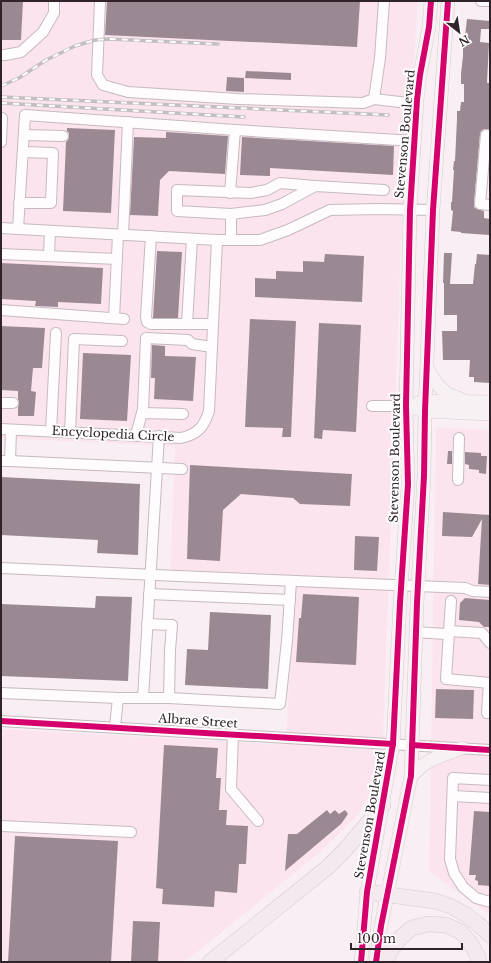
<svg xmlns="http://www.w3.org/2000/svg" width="491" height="963" font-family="'Libre Baskerville',serif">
<rect width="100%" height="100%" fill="#f9eef3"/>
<g fill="#fce4ef">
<path d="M1,1H418L401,245L382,766L375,788L356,817L320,852L185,962H1V729L286,745L294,587L170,580L175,446L1,438Z"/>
<path d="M436,428L490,430V915L429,871Z"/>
</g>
<g fill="#9a8992">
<path d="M1,1H23L21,40H1Z"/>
<path d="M107,1H360L357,47L105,35Z"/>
<path d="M467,19L490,21V29H481L480,42L489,43L487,83H490V129H484L481,131L480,134L474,203V207L477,209L484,211V218L490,219L489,235L461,233V232L451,231L453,211L451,210V202H452L454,170H453L454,161H455L457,119V111H460L461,102H464V84H461V74L463,56V36H465Z"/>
<path d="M246,71L291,73V80L245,78Z"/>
<path d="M227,77L244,78V92L226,91Z"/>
<path d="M67,128L115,130L111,213L63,211L66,142L68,140L69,137V133L67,131Z"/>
<path d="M166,132L228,136L225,174L169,171L160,180L158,216L130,215L134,137L166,138Z"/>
<path d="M242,137L394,146L393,175L270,168V176L240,175Z"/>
<path d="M157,251L182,252L178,318H153Z"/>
<path d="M444,253H452L450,284H473L475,264H476L477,254L490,255V383L474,382V377H469L470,360H443L442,331H457V315H444V283H443Z"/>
<path d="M325,254L364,256L362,302L255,297V278L276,279V271L303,272V261L324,262Z"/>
<path d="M1,263L103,268L101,304L58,302V307L35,306L36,301L1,299Z"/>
<path d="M250,319L296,321L291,437H282L283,428L245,427Z"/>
<path d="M319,323L361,325L356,432L323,430L322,439L314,438Z"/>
<path d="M1,326L45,328L42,368H33L31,391L36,392L34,416H18V407L19,403L18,399V391L1,390Z"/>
<path d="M152,345L165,346V356L196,357L193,401L154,399L155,378H151Z"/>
<path d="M83,353L131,355L127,421L80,419Z"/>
<path d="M448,451H452V464H447Z"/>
<path d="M465,452L481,453V456H487L486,474L479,473V470L469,469V465L465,464Z"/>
<path d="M190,465L352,474L350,506L300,504L293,498L241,494L223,510L220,561L187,559Z"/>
<path d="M1,477L140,484L138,555L97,553L98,540L1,535Z"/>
<path d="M443,512L490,515V585L478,584L482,519L472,537L442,536Z"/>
<path d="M355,536L379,537L377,571L354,570Z"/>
<path d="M303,594L359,597L356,665L296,662L299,618H301Z"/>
<path d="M96,596L132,597L128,681L1,676V604L95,608Z"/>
<path d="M465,598L490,600V627H484L479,622L459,620L460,603Z"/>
<path d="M210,612L271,615L268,689L185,685L187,649L208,650Z"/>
<path d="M436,689L474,690L473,719L435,718Z"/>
<path d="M164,745L218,748L216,778H221L219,810H227L226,825L248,826L246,864H239L237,893L215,891L214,907L162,904L163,889L156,888Z"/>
<path d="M327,810L330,814L335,810L339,814L345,810L348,814L341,824L285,871L288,834H297Z"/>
<path d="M474,811L490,812V886L478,885V881L475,880L476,875H469Z"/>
<path d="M15,836L118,841L111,962H8Z"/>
<path d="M133,921L160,922L158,962H131Z"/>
</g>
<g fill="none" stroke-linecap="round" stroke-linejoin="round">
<g stroke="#c6babf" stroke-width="12">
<g id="minor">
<path d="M100,1L97,75L103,85L128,92L238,99L363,103L374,99L417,104"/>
<path d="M481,1H490"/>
<path d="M1,55H5L21,52L43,32L54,13V1"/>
<path d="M374,99L380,58L384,1"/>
<path d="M1,118H2L1,142"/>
<path d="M24,135L63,136"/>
<path d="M490,136L486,135L480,204L490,205"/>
<path d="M230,193L235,130"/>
<path d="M19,203H51L53,153L23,152"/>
<path d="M231,214L177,211V190L251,193L267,190L280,183L315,186"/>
<path d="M1,228L217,240L209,411C204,427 198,434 181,438L1,429"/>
<path d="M18,229L25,115L235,130L415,141"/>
<path d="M123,235L128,122"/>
<path d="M151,236L146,317L147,322L151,324H213"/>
<path d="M217,240H260L288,230L330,210L377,209L433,210"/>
<path d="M231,240V214L265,210L282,204L315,186L384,190"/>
<path d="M1,254L117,259"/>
<path d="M49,256L50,231"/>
<path d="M1,310L124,319"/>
<path d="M114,318L118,235"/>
<path d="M187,324L192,239"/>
<path d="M1,403H13"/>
<path d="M372,406H406"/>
<path d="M142,413L183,414"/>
<path d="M51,431L56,333"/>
<path d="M70,432L74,339L122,341"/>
<path d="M136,435L143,409L146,338L188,340L192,344L212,347"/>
<path d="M1,461H10L11,430"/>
<path d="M10,461L182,469"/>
<path d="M458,480L459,438"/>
<path d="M1,568L178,576L465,588L473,591L490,592"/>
<path d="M149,594L290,600"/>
<path d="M451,601L446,679L490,683"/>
<path d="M416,632L445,634L449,631L482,633L490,643"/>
<path d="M489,683L487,713H490"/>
<path d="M1,693L118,698H169L170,650L172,625L147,624"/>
<path d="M143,698L159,436"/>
<path d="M169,698L280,704L287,641L291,581"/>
<path d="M1,721L490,750"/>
<path d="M115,727L118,698"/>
<path d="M233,734L231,789L258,821"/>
<path d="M490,780L453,778L450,859L454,873L463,887L476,898L490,902"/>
<path d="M453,796L490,798"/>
<path d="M1,826L131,832"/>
</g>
</g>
<g stroke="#d3cdd0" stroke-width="14">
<g id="major">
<path d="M427,368L436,383L447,394L461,399"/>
<path d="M418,403L425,401L490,402"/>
<path d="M406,406L425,411L490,414"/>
<path d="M411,776L423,765L433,759L462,748"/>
<path d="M361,962L367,892L393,744L400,603L408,484L406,406L410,210L417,100L420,75L429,27L431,1"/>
<path d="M376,962L381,926L411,776L417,603L424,476L425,411L433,210L448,1"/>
</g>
</g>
<g stroke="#d3cdd0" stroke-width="16">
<g id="highway">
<path d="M367,892L435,901L450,906L465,914L478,924L490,935"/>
<path d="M210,962L328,867L345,850L383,805"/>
<path d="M386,962L390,951L401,937L412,928L428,924L446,925L461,932L471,944L478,957L479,962"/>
</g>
</g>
<use href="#minor" stroke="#fefcfd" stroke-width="10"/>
<use href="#major" stroke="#f8f1f4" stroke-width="13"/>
<use href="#highway" stroke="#f4e9ee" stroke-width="15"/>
<g stroke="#c3bfc1" stroke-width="3.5">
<g id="rail">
<path d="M1,86L19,78L46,60L75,46L95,40L109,39L218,44"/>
<path d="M1,97L388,115"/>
<path d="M1,103L244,117"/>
</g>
</g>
<use href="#rail" stroke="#fdfdfd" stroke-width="2" stroke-dasharray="6" stroke-linecap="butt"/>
<g stroke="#fdfdfd" stroke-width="8">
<g id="cycleway">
<path d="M1,721L393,744"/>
<path d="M412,745L490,750"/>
<path d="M361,962L367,892L393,744L400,603L408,484L406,406L410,210L417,100L420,75L429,27L431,1"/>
<path d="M376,962L381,926L411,776L417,603L424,476L425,411L433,210L448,1"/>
</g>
</g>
<use href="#cycleway" stroke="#d6006c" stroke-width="6"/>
</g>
<g text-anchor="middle" stroke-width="4" stroke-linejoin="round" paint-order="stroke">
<g font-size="12" fill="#30242a" stroke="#fdfdfd">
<text transform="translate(405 134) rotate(-85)" y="4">Stevenson Boulevard</text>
<text transform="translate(113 434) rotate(3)" y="4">Encyclopedia Circle</text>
<text transform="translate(395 458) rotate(-89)" y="4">Stevenson Boulevard</text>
<text transform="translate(198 721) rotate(4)" y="4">Albrae Street</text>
<text transform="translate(370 815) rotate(-80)" y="4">Stevenson Boulevard</text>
</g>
</g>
<rect width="491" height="963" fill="none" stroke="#30242a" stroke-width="4"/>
<g transform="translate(459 32) rotate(150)" stroke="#fdfdfd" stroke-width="3" paint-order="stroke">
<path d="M0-3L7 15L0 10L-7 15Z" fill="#30242a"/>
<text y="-6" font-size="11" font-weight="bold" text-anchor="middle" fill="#30242a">N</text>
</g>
<path d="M351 943v6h111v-6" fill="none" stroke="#30242a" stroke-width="2"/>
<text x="357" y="943" font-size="12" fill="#30242a" stroke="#fdfdfd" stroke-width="3" paint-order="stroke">100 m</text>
</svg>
